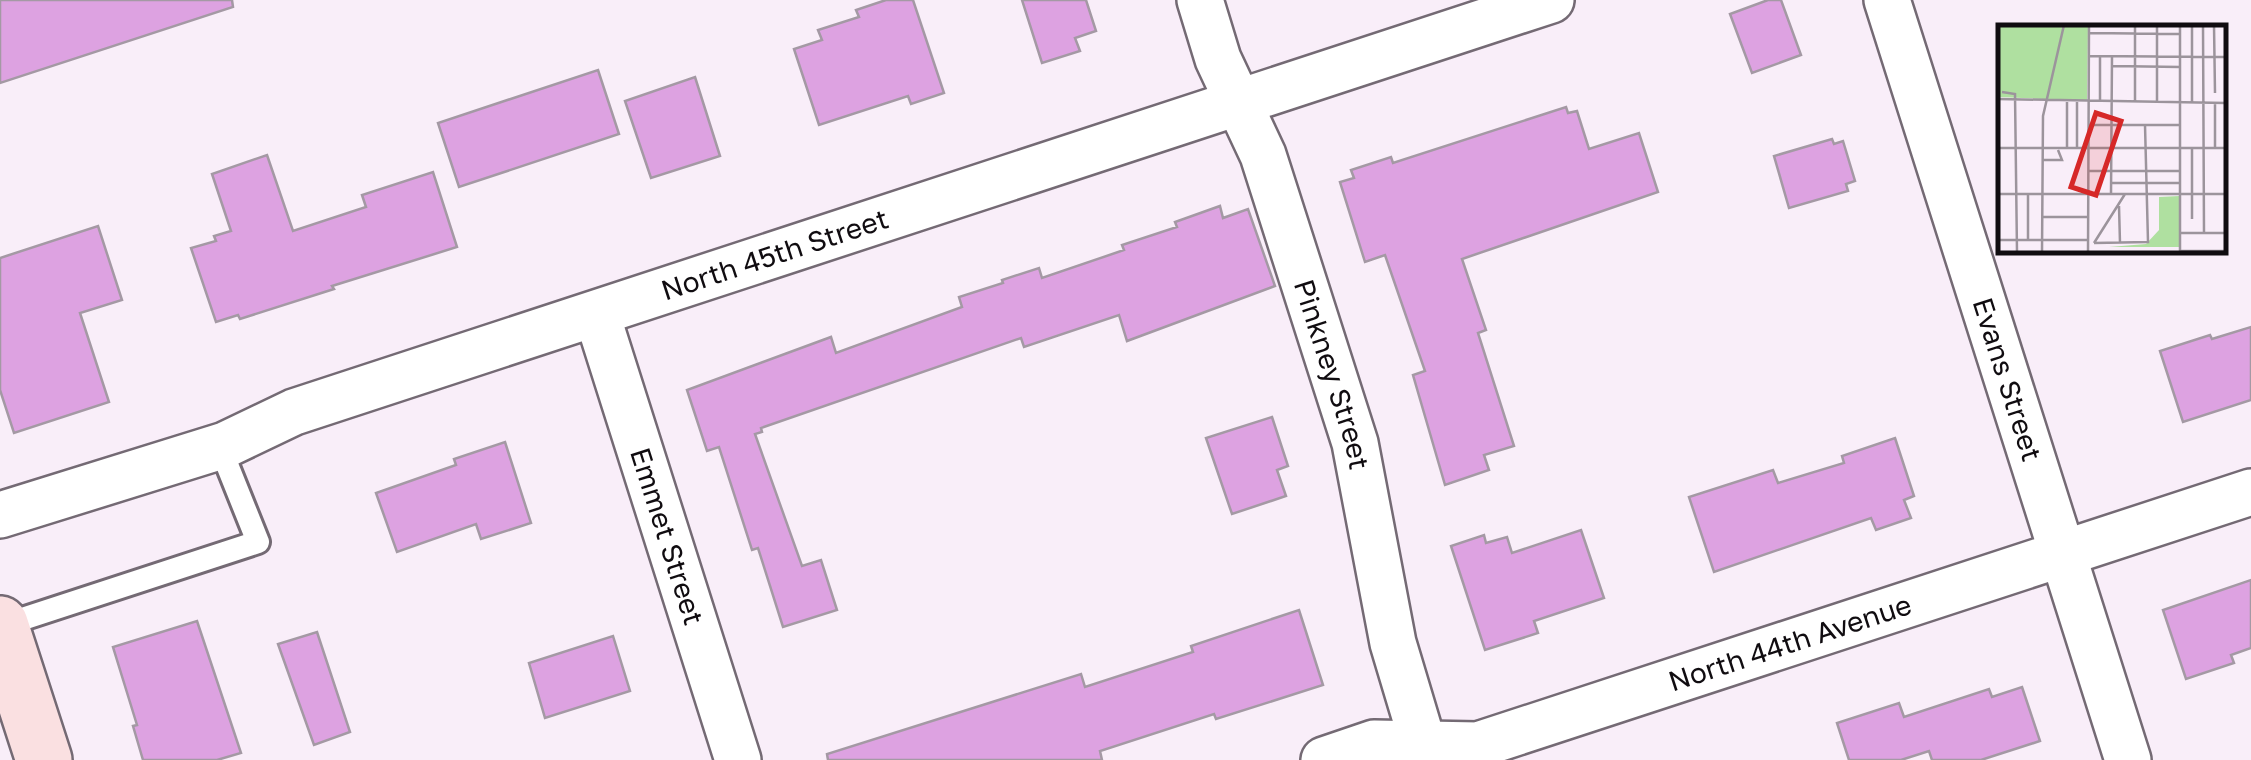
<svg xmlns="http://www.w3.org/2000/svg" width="2251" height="760" font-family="'Golos Text',sans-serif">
<rect width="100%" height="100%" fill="#f9eef9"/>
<g fill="#dda2e1" stroke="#a499a4" stroke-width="2.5">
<path d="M0,0H232L233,7L0,83Z"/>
<path d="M886,0H913L944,93L911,104L908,96L819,125L794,49L822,40L818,30L859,17L856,10Z"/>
<path d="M1022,0H1086L1096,31L1075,38L1080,51L1042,63Z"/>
<path d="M1768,0H1781L1801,55L1752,73L1730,14Z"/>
<path d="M598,70L619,134L459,187L438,123Z"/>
<path d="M695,77L720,156L651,178L625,101Z"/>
<path d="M1566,107L1568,113L1577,111L1589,149L1639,133L1658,192L1462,259L1486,330L1478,333L1514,446L1484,455L1489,470L1445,485L1413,375L1425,371L1385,255L1365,262L1340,182L1354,178L1351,170L1391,157L1393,163Z"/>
<path d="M1832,139L1834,144L1843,141L1855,181L1846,184L1848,191L1789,208L1774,156Z"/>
<path d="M267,155L293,231L366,207L362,195L433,172L457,247L332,286L334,289L240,319L238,315L216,322L191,248L216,241L214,236L231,231L212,174Z"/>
<path d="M1220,206L1223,218L1248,209L1275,286L1127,341L1119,315L1024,347L1021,338L761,428L762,432L755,434L802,566L821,560L837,610L783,627L758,548L752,550L719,447L707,451L687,390L831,337L836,353L962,307L959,297L1003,283L1002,280L1039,268L1042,278L1124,250L1122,245L1177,227L1175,222Z"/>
<path d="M98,226L122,300L80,313L109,402L14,433L0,390V258Z"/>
<path d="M2251,327V400L2183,422L2160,351L2210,335L2212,339Z"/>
<path d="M1272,417L1288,466L1277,470L1286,496L1232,514L1206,438Z"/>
<path d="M1895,438L1914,496L1904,500L1911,518L1876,530L1871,518L1714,572L1689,497L1773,470L1778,483L1844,463L1842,456Z"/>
<path d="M505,442L531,523L481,539L476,524L397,552L376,493L456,465L454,459Z"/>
<path d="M1581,530L1604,598L1534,621L1538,633L1485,650L1451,546L1484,535L1486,543L1507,537L1512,553Z"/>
<path d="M2251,580V648L2231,655L2234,663L2186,679L2163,610Z"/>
<path d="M1299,610L1323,685L1216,719L1214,714L1100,751L1102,760H828L827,754L1081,674L1085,687L1193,652L1191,646Z"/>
<path d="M197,621L241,753L217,760H143L133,726L137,725L113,647Z"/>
<path d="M317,632L350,732L314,745L278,644Z"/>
<path d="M613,636L630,691L545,718L529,663Z"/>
<path d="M2022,687L2040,741L1981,760H1932L1929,751L1901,760H1849L1837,723L1899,703L1904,717L1989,689L1992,697Z"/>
</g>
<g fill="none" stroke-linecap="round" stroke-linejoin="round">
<g stroke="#746a74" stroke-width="28">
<path id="lane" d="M1,626L258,542L220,447"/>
</g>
<g stroke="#746a74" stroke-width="50">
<g id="street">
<path id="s1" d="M1200,0L1218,59L1263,155L1355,443L1393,643L1428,760"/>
<path id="s2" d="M1887,0L2128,760"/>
<path id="s3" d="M597,315L738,760"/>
<path id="s4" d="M0,515L225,445L294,412L1551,0"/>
<path id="s5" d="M1324,760L1374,743L1478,745L2251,492"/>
</g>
</g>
<g stroke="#746a74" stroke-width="60">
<path id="secondary" d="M0,624L44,760"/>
</g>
<use href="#lane" stroke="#fff" stroke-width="22"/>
<use href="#street" stroke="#fff" stroke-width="45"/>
<use href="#secondary" stroke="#fae0e1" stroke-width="55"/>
</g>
<g text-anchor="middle" stroke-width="10" stroke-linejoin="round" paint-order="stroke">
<g font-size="28" fill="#100c10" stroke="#fff">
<text dy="10" stroke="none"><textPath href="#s4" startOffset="818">North 45th Street</textPath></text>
<text dy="10" stroke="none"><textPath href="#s1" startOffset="398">Pinkney Street</textPath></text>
<text dy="10" stroke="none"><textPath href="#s2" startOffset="398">Evans Street</textPath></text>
<text dy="10" stroke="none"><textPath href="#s3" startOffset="232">Emmet Street</textPath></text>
<text dy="10" stroke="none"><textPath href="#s5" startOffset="485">North 44th Avenue</textPath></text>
</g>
</g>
<g transform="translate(1998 25)">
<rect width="228" height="228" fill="#f9eef9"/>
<path d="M0,0H90L89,76L0,72ZM181,171V222H111L148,219L161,205V172Z" fill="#afe0a0"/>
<path fill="none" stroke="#9c949c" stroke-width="2.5" d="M137,0V77M159,0V77M182,0V227M194,0V77M205,0L206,208M216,0L217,68M91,8L182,9M91,31L228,32M102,31V77M114,41L182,42M4,67L17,69L19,227M0,74L228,78M69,77V122M79,77V122M217,78V123M90,100H182M0,123H228M44,135H64L60,125M90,146H182M113,158H182M0,169H228M30,169V215M113,169L114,31M121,181L122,218M44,192H90M194,194V123M182,208H228M0,215H90M96,218L150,217L147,100M96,218L127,169M182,226H228M44,227L45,91L66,0M90,227L91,0"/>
<path fill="#d62828" fill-opacity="0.15" stroke="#d62828" stroke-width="5" d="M98,88L123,96L98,170L73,162Z"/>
<rect width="228" height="228" fill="none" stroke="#100c10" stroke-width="5"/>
</g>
</svg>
